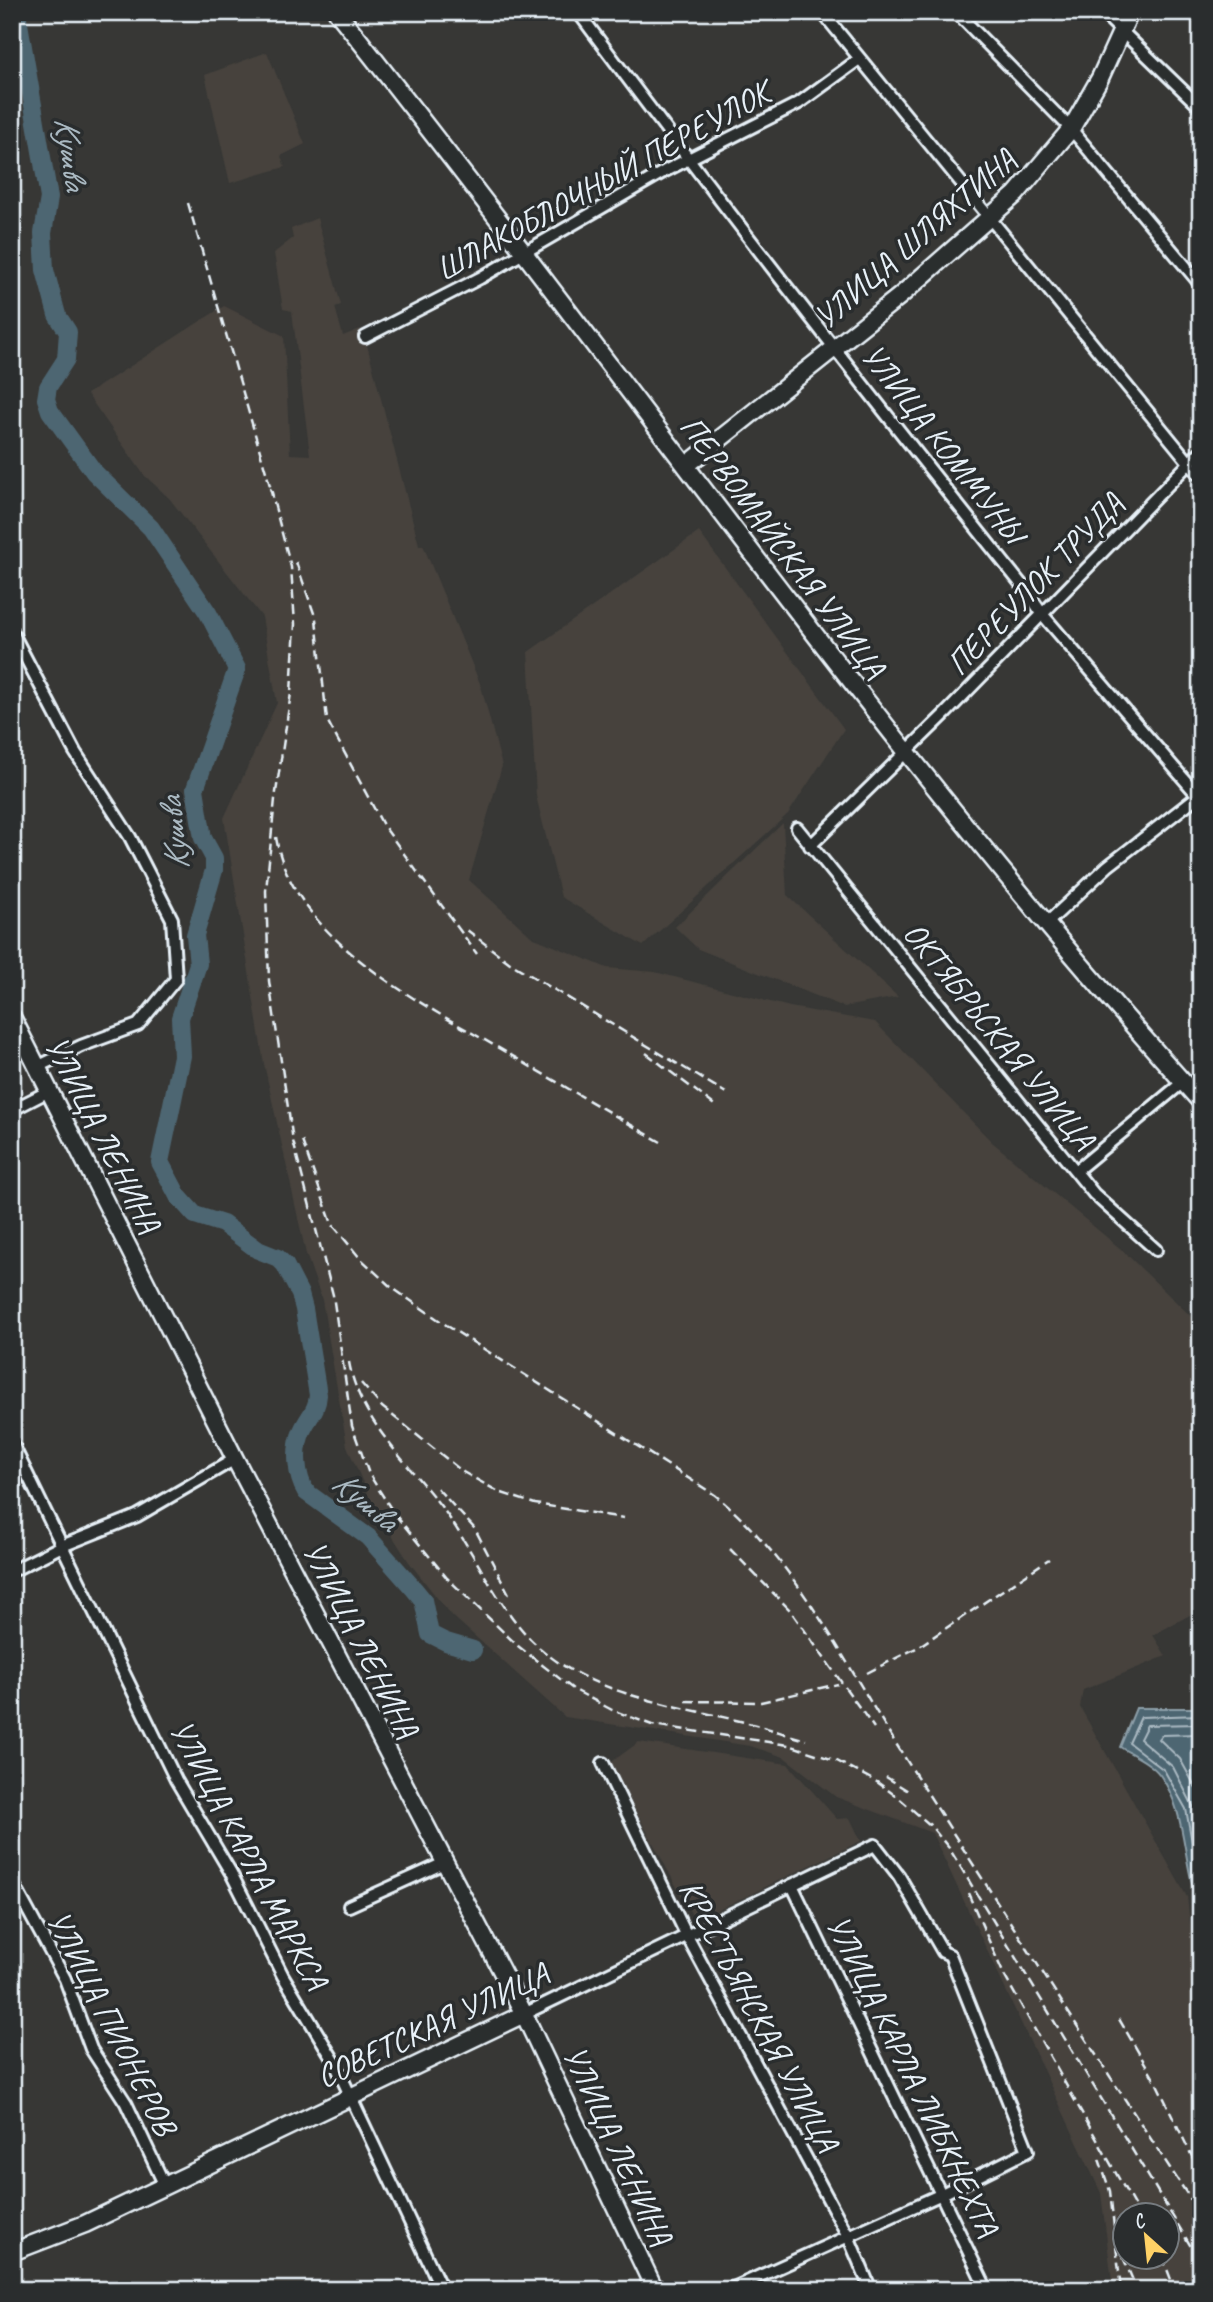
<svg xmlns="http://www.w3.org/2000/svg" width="1213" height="2302" font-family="Caveat,sans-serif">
<rect width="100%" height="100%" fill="#373735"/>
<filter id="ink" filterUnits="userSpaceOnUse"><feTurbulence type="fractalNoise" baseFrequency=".0143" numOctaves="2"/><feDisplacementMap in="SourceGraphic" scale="14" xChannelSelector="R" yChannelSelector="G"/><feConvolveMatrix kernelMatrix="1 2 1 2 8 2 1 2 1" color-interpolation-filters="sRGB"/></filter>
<g filter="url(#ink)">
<g fill="#46423d" fill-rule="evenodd">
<path d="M267,52L305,144L281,156L285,167L230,183L205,75Z"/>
<path d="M317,218L341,305L335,307L343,336L360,329L365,337L419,545H423L481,686L502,766L469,880L532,937L607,968L655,972L790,1007L875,1022L992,1142L1122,1250L1201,1326V1609L1153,1635L1166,1656L1083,1690L1080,1707L1187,1897L1201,2020V2290H1113L1101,2193L932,1833L836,1797L784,1757L750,1746L565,1717L449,1613L409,1562L373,1506L347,1446L322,1300L306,1254L264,1064L224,818L277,703L262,617L169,498L144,475L87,394L224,306L284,336L290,454L310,455L292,311L283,309L274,253L293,238L291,229ZM1126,2214H1168V2256H1126Z"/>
<path d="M699,532L844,729L788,814L643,946L561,897L536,796L528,652Z"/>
<path d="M783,823L787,895L898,997L844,1007L698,949L675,927Z"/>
<path d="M639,1742L788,1764L837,1819L850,1818L861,1841L695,1921L610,1763Z"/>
</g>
<path fill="#4e6672" stroke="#8c9ea8" stroke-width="2" d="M1136,1708H1201V1909C1181,1866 1189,1815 1160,1775C1151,1763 1133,1755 1120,1747Z"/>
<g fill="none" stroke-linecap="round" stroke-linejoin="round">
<g stroke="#aab9c2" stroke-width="2">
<path d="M1201,1715L1141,1717L1129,1743L1164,1770L1186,1809L1201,1892"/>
<path d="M1201,1724L1147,1725L1140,1739L1173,1767L1194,1808L1201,1852"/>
<path d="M1201,1734L1162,1735L1159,1739L1180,1759L1201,1797"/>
</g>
<path stroke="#4e6672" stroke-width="18" d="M17,12L49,198L43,233L45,270L57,315L68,332L66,359L48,387L46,399L50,411L94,472L151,528L208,613L237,669L195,789L203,838L214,858V870L195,935L198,964L180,1018L182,1056L160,1162L178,1196L195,1215L223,1224L258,1250L278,1258L285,1265L300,1294L304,1309L318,1395C317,1411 308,1417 302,1431C294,1449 296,1476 306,1492L368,1537L414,1589L423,1600L430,1634L446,1642L473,1650"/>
<g stroke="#e8f1f8" stroke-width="16">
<g id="street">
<path d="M578,12C723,207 873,399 1025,589L1043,615L1201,799"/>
<path d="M822,12L1201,477"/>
<path d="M956,12L1071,129L1201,285"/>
<path d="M1102,12L1201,108"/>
<path d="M365,337L480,278L665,171L799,103L858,60"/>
<path d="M12,632L75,752L130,837L172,919L176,979L138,1025L81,1046L37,1067"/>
<path d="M797,828L1094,1194L1156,1250"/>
<path d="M810,846L946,713L1201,451"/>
<path d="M1046,924L1108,866L1198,796"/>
<path d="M12,1110L49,1091"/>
<path d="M1077,1170L1183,1082"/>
<path d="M12,1443L176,1780L231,1873L283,1976L333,2059L442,2290"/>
<path d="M12,1571L62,1546L137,1516L235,1459"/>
<path d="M603,1763L686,1934L848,2236L871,2290"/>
<path d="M12,1881L65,1979L91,2049L126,2103L165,2186"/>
<path d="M792,1885L987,2290"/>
<path d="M349,1906L444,1863"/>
<path d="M524,2014L875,1845L899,1876L943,1952L950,1955L1028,2151L944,2193L729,2290"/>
</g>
</g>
<g stroke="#e8f1f8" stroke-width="21">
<g id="secondary">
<path d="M337,12C626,375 889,757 1201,1102"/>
<path d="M687,465L900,296L1016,194L1071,129L1100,78L1130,12"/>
<path d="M12,1017L235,1459L524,2014L655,2290"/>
<path d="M12,2252L85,2224L524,2014"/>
</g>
</g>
<use href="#street" stroke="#2a2d2e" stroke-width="10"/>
<use href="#secondary" stroke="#2a2d2e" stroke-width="16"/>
<g stroke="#e8f1f8" stroke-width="2.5" stroke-dasharray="10 5" stroke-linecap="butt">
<path d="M188,203L273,496"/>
<path d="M270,488L291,567L295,624L291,693L275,799L266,891L269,981L293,1141L333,1295L352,1426L369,1474L393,1512L447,1578L518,1646L573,1689L612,1710L652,1725L789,1745L837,1761L877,1782L900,1799L930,1825L949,1848L1201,2263"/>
<path d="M296,562L316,619L327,720L383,825L477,954"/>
<path d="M276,837C293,942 427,1006 509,1054C560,1084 610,1113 661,1142"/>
<path d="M467,930L510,963L726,1093"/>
<path d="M646,1053L717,1107"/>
<path d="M302,1141L332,1224L360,1258L391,1287L449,1327L715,1495C799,1564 842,1659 900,1750C999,1905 1099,2061 1201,2215"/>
<path d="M349,1362C359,1419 406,1461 440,1505C474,1549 499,1613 541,1649C593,1695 675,1705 740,1721C762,1726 784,1734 806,1740"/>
<path d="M361,1383L382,1407L463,1472L499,1492L535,1504L624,1518"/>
<path d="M437,1488L475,1529L509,1594"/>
<path d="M730,1549L790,1610L874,1728"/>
<path d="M867,1673L918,1647L1049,1559"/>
<path d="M685,1701L761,1702L838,1684"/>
<path d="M886,1777L910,1792"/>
<path d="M968,1893L1004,1975L1139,2214"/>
<path d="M1119,2019L1157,2084L1201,2175"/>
<path d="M1099,2159L1110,2191L1121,2290"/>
<path d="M1162,2256L1175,2290"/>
<path d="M1123,2257L1137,2290"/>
</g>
</g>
</g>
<g text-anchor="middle" stroke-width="7" stroke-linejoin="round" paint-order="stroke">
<g font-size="33" fill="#e8f1f8" stroke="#2a2d2e">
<text transform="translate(602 180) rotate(-29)" y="12">ШЛАКОБЛОЧНЫЙ ПЕРЕУЛОК</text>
<text transform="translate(914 238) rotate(-41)" y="12">УЛИЦА ШЛЯХТИНА</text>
<text transform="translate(944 443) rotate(52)" y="12">УЛИЦА КОММУНЫ</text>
<text transform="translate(784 546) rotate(53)" y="12">ПЕРВОМАЙСКАЯ УЛИЦА</text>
<text transform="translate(1034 583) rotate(-46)" y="12">ПЕРЕУЛОК ТРУДА</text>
<text transform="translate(1000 1035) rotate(51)" y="12">ОКТЯБРЬСКАЯ УЛИЦА</text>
<text transform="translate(104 1134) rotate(63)" y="12">УЛИЦА ЛЕНИНА</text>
<text transform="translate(362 1639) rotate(63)" y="12">УЛИЦА ЛЕНИНА</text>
<text transform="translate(250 1854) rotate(62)" y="12">УЛИЦА КАРЛА МАРКСА</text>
<text transform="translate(760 2015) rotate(62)" y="12">КРЕСТЬЯНСКАЯ УЛИЦА</text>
<text transform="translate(113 2022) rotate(63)" y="12">УЛИЦА ПИОНЕРОВ</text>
<text transform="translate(432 2024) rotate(-25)" y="12">СОВЕТСКАЯ УЛИЦА</text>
<text transform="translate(914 2075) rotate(64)" y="12">УЛИЦА КАРЛА ЛИБКНЕХТА</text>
<text transform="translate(619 2145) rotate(65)" y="12">УЛИЦА ЛЕНИНА</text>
</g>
<g font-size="35" font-style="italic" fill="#aab9c2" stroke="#2a2d2e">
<text transform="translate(72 153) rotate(82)" y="12">Кушва</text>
<text transform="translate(173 834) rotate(-96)" y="12">Кушва</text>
<text transform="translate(366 1500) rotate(40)" y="12">Кушва</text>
</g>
</g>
<rect width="1213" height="2302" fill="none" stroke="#2a2d2e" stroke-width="42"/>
<rect x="21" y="21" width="1171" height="2260" fill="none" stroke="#e8f1f8" stroke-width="2.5" filter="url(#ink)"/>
<g transform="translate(1146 2236) rotate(333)"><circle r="33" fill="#2a2d2e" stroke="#767b7f" stroke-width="2"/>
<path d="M0-5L12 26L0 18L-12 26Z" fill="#ffd166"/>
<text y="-10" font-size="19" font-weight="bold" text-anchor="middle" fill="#e8f1f8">С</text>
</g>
</svg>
